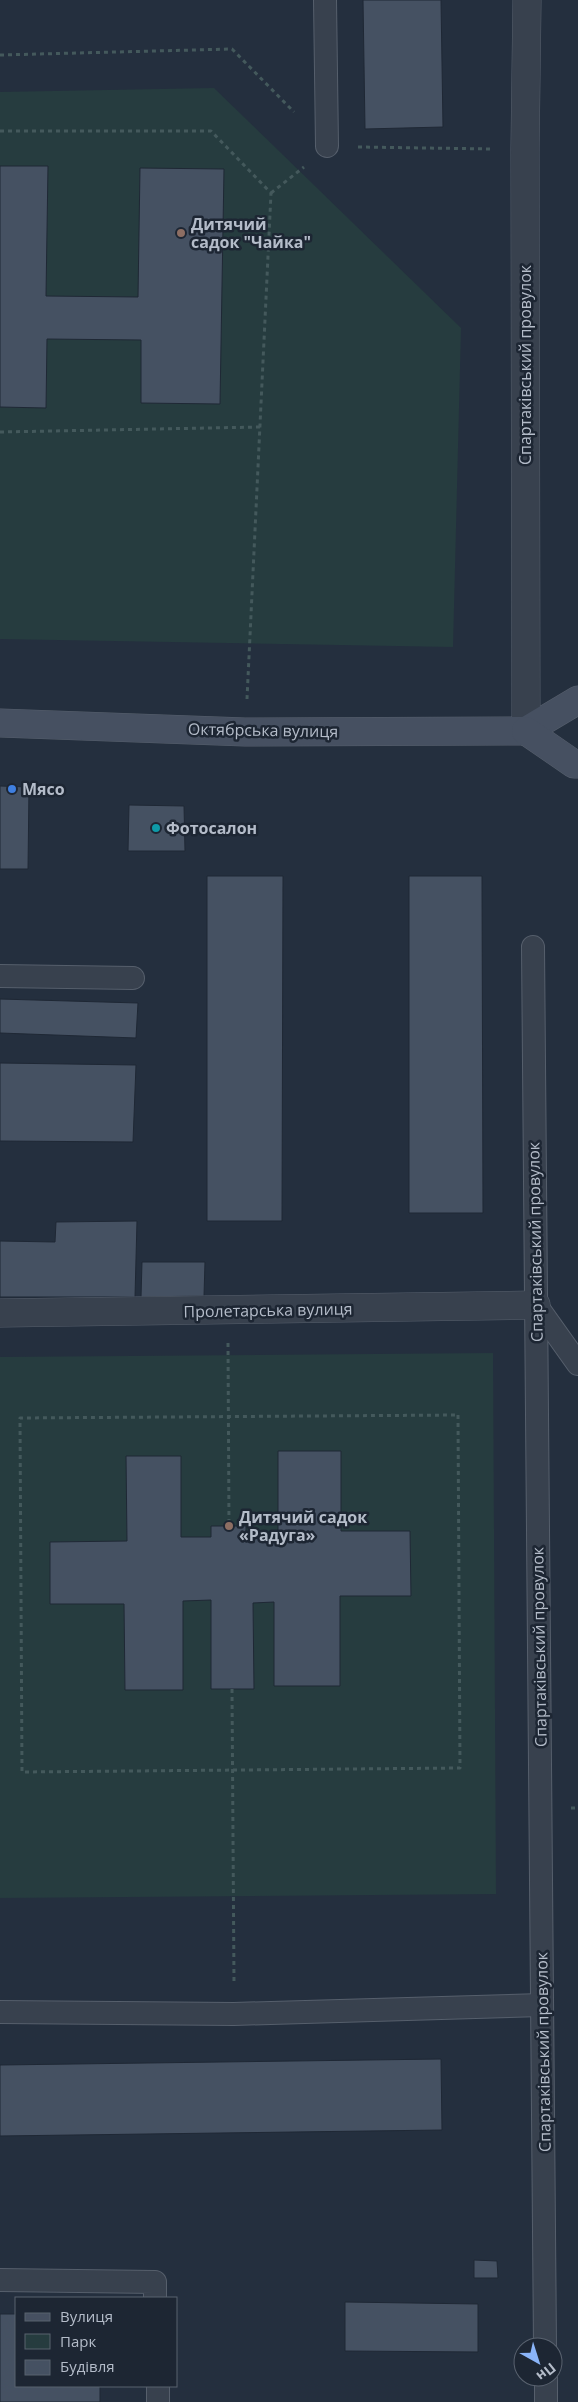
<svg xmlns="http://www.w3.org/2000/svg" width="578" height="2402" font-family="'Open Sans',sans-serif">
<rect width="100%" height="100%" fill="#242f3e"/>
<g fill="#263c3f">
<path d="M214,88L461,328L453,647L0,639V92Z"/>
<path d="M493,1353L496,1894L0,1898V1357Z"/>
</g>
<g fill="#455162" stroke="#1f2835">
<path d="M363,0H441L443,127L365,129Z"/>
<path d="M0,166H48L46,296L138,297L140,168L224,169L220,404L141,403V340L47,339L46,408L0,407Z"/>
<path d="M0,786L29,787L28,869H0Z"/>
<path d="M129,805L184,806L185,851H128Z"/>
<path d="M207,876H283L282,1221H207Z"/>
<path d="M409,876H482L483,1213H409Z"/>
<path d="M0,999L138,1003L136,1038L0,1033Z"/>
<path d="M0,1063L136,1065L133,1142L0,1141Z"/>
<path d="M137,1221L135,1297H0V1241L55,1242L56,1222Z"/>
<path d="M142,1262H205L204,1296L141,1297Z"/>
<path d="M278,1451H341V1531H410L411,1596H340V1686H274V1602L253,1603L254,1689H211V1600L183,1601V1690H125L124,1604H50V1542L127,1541L126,1456H181V1537H211V1526H246V1537L278,1536Z"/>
<path d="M441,2059L442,2130L0,2136V2065Z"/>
<path d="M474,2260L497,2261L498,2278H474Z"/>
<path d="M345,2302L478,2304V2352L345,2351Z"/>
<path d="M0,2314H16V2386H100V2402H0Z"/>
</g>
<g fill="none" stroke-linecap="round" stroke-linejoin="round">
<g stroke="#565f6c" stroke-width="24">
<g id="service">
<path d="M325,0L327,146"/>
<path d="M533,947L545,2347"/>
<path d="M0,976L133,978"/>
<path d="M536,1305L578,1364"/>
<path d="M0,2012L234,2014L542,2005"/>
<path d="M0,2280L155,2282V2298"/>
<path d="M546,2377V2402"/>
<path d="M158,2386V2402"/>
</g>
</g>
<g stroke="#565f6c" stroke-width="29">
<g id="minor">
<path d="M526,731L525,149L527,0"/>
<path d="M0,1313L536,1305"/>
</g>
</g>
<g stroke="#565f6c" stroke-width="29">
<g id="secondary">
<path d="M0,723L245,732L526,731L578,700"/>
<path d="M526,731L574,764H578"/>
</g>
</g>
<g stroke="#44595c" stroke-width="3" stroke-dasharray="4 4" stroke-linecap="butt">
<path d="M0,55L232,49L294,112"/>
<path d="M0,131H211L271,193L247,699"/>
<path d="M358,147L492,149"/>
<path d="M271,193L304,167"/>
<path d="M0,432L260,427"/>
<path d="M228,1343L229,1526"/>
<path d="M458,1415L460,1768L22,1772L20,1418Z"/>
<path d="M232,1689L234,1983"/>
<path d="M571,1808H578"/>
</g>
<use href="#service" stroke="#38414e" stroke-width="22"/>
<use href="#minor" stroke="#38414e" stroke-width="28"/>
<use href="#secondary" stroke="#465061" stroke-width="28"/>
</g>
<g fill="#8d6e63" stroke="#1d2633" stroke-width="2">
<circle cx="181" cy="233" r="5"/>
<circle cx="229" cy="1526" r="5"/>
</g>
<circle fill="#3f7fe0" stroke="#1d2633" stroke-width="2" cx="12" cy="789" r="5"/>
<circle fill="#0f9aa8" stroke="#1d2633" stroke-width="2" cx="156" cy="828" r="5"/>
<g text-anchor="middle" stroke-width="5" stroke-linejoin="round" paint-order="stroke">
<g font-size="16" font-weight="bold" fill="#b4bcc9" stroke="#1d2633" text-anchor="start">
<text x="191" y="230">Дитячий<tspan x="191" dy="18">садок "Чайка"</tspan></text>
<text x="22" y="795">Мясо</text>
<text x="166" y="834">Фотосалон</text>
<text x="239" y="1523">Дитячий садок<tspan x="239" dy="18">«Радуга»</tspan></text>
</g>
<g font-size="16" fill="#b4bcc9" stroke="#1d2633">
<text transform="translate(525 365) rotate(-90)" y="6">Спартаківський провулок</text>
<text transform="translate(263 730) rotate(1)" y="6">Октябрська вулиця</text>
<text transform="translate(535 1242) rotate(-91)" y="6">Спартаківський провулок</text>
<text transform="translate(268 1310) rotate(-1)" y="6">Пролетарська вулиця</text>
<text transform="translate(539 1647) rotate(-91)" y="6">Спартаківський провулок</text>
<text transform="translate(543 2052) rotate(-91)" y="6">Спартаківський провулок</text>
</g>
</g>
<rect x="15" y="2297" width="162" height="90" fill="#1d2633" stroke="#59626f"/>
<rect x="25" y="2313" width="25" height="8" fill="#465061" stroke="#59626f"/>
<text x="60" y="2322" font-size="15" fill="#b4bcc9">Вулиця</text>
<rect x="25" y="2334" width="25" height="15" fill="#263c3f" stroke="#59626f"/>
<text x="60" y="2347" font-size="15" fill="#b4bcc9">Парк</text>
<rect x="25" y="2360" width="25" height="15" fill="#455162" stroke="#59626f"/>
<text x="60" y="2372" font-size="15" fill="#b4bcc9">Будівля</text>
<g transform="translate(538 2362) rotate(141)"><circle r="24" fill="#1d2633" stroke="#59626f"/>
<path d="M0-4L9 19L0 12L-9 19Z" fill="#8ab4f8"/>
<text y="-8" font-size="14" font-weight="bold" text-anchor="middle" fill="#b4bcc9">Пн</text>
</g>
</svg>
